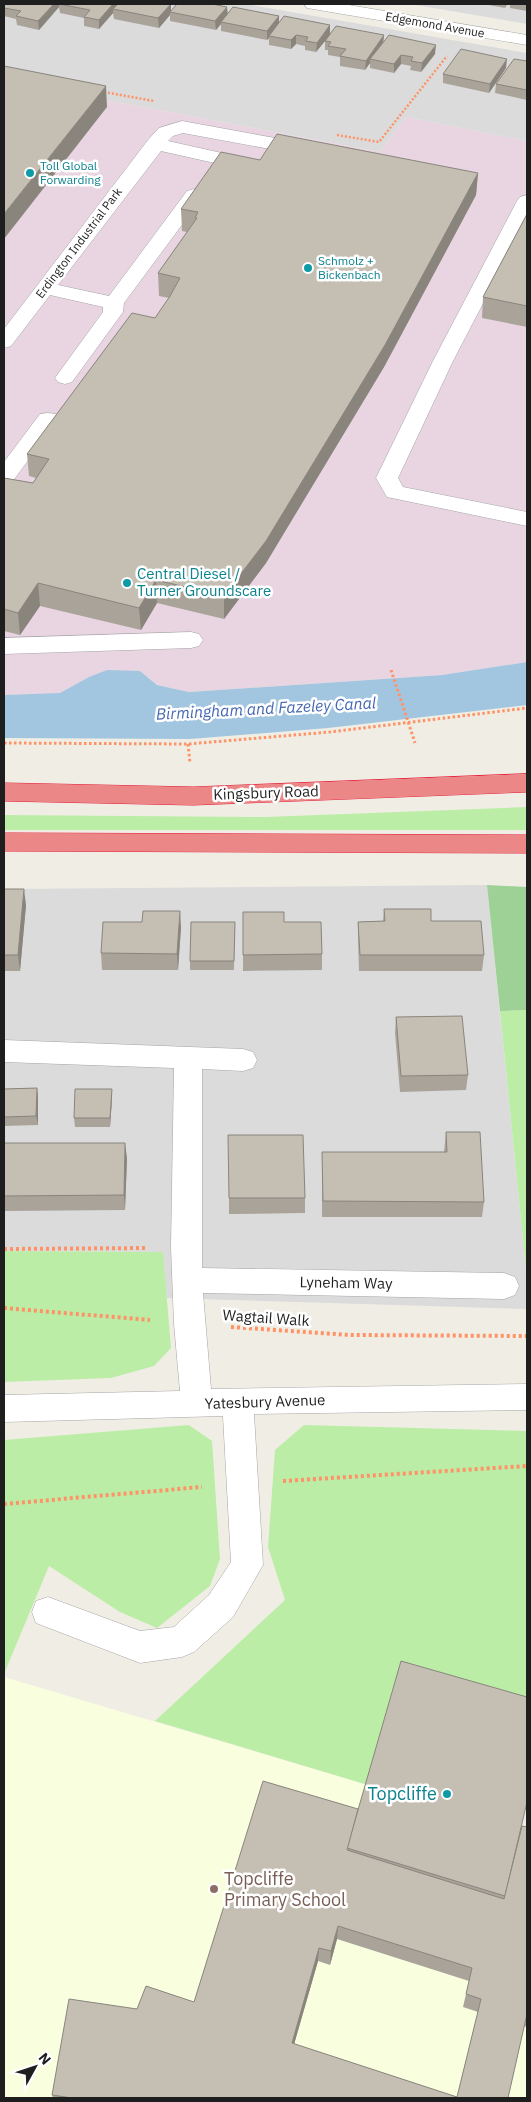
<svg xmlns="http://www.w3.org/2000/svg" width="531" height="2102" font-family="'IBM Plex Sans',sans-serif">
<rect width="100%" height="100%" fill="#f0eee4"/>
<g fill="#dcdbdb">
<path d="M4,4H246L527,53V141L406,117L380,152L4,81Z"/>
<path d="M410,4H527V24Z"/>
<path d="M487,885L527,1279V1309L167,1298L162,1252L4,1251V889Z"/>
</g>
<path fill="#e9d5e2" d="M4,81L380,152L406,117L527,141V662L442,675L189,692L157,685L140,671L89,677L60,694L4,695Z"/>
<path fill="#f9ffde" d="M4,1677L368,1785L527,1843V2098H4Z"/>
<g fill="#bceda7">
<path d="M527,807V830H4V815L265,817Z"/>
<path d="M527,1010V1279L500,1011Z"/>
<path d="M4,1251L163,1252L171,1348L154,1366L111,1378L4,1382Z"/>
<path d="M189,1425L212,1441L220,1559L210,1586L157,1628L120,1612L49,1566L4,1674V1440Z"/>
<path d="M304,1425L527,1431V1717L368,1785L155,1721L285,1600L268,1547L275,1450Z"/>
</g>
<path fill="#9dd196" d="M487,885L527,887V1010L500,1011Z"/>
<path fill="#a2c6e0" d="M527,662V705L328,728L190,739L4,738V695L60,693L89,677L107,670L140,671L157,685L189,692L442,675Z"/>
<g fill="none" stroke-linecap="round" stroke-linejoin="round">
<g stroke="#a5a5a5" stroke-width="1">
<g id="minor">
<path d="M304,4H343L527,35V45L313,9L307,8Z"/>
<path d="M182,121L308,144L315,146L317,150L315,154L308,156L183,133L173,136L168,141L253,160L255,164L253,168L246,170L161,151L58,285L109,296L187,191L194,189L201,191L204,195L124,303L123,312L72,382L65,384L58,382L55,378L103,312V307L50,295L11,346L4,348V329L148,140L159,128Z"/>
<path d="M527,195V219L453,361L398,478L403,487L527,512V526L387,497L376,478L433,361L517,201L520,197Z"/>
<path d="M48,413L56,414L59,419L12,482L4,484V462L40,414Z"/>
<path d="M191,632L199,634L203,640L199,646L191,648L4,654V638Z"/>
<path d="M4,1040L243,1049L253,1052L257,1060L253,1068L243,1071L202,1069V1268L504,1273L515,1277L519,1286L515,1295L504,1299L203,1293L211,1389L527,1384V1410L254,1414L263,1565L233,1617L194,1652L182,1657L140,1663L36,1623L32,1612L36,1601L48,1597L140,1631L174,1627L209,1595L231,1562L223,1416L4,1422V1395L180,1391L174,1324L171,1247L174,1068L4,1062Z"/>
</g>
</g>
<g stroke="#e41b3a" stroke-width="1">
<g id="highway">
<path d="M527,774V792L193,805L4,801V783L193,787Z"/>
<path d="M4,833L527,835V853L4,851Z"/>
</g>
</g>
<g stroke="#ff9266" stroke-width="2.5" stroke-dasharray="2 2" stroke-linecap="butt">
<path d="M104,92L154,101"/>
<path d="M337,135L379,142L447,56"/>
</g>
<g stroke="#ff9266" stroke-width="3" stroke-dasharray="2.5 2.5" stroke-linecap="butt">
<path d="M4,743L188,744L330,732L527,708"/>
<path d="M188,744L190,763"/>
</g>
<g stroke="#ff9266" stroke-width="4" stroke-dasharray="3 3" stroke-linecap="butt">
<path d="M4,1249L146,1248"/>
<path d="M4,1308L150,1320"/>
<path d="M231,1327L350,1335L527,1336"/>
<path d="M283,1481L527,1466"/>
<path d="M4,1504L202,1487"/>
</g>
<use href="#minor" fill="#fff" fill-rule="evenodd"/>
<use href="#highway" fill="#eb8887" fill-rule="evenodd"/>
<path stroke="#ff9266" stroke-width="3" stroke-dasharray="2.5 2.5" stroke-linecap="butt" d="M391,670L415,743"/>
</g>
<g fill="#a9a39a" fill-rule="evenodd">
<path d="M4,4L117,5L171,4V11L279,16V23L330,25V34L384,35L383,42L435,54L421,72L410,70L411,66L401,64L394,73L370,68V63L365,70L340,66V57L328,55V50H325V41L316,52L305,50V46L296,44L291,49L269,45V38L267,40L221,31V24L216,30L170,21V15L159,28L114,19L113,13L99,29L84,26V18L60,13L59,7L39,30L17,25L16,19L4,16Z"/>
<path d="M483,4H508L505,8Z"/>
<path d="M510,4H527V11L510,8Z"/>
<path d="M527,61V100L495,93L496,84Z"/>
<path d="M506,68L489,93L443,83V74Z"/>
<path d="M260,160L478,173L476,195L384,367L266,563L224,619L157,603L141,630L40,606L20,635L4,631V478L33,483L36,478L29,476L27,454L155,318L169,298L159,296L158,273L187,232L182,231L181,209Z"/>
<path d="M527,214V327L482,318L483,297Z"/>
<path d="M4,889L26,905L20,971H4Z"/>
<path d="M384,909L431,921L484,955L482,971H359L358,938V922L383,921Z"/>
<path d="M243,912L284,922L322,954V970L243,971Z"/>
<path d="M235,922L234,970H190V961Z"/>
<path d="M181,927L178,970H102L101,953Z"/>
<path d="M396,1017L468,1075L466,1090L400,1092L395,1033Z"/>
<path d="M37,1088L38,1097V1125L4,1126V1089Z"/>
<path d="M112,1089V1098L110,1127H75L74,1118Z"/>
<path d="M446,1132L484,1202L482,1217H322V1152H444Z"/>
<path d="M4,1143L127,1158L125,1210L4,1211Z"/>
<path d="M229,1198H305V1213L229,1214Z"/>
<path d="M358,1809L522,1826L527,1827V2027L524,2026L508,2098H53L52,2095L137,2009L194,2002ZM337,1939L469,1981L463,2007L478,2012L457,2097L294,2044L318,1961L330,1965Z"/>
</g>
<g fill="#89857d">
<path d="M54,4H63H59V7L39,30L38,21Z"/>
<path d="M113,4H117V8L113,9V13L99,29V20Z"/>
<path d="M171,4V12H170V15L159,28L158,18Z"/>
<path d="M227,7L228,16L221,22V24L216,30L215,21Z"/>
<path d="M279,16V25L269,36V38L267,40V31Z"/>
<path d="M330,25V35L316,52L317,43Z"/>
<path d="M296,35V44L291,49V40Z"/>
<path d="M384,35L383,44L370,59V63L365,70L366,61Z"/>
<path d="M436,45L435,54L421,72L422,63Z"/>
<path d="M401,55V64L394,73V64Z"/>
<path d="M507,59L506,68L489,93L490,84Z"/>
<path d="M106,86L107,107L4,239V214Z"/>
<path d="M478,173L476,195L384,367L266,563L224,619V596Z"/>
<path d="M156,580L157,603L141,630L139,608Z"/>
<path d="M38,583L40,606L20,635L18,613Z"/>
<path d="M24,889L26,905L20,971L18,955Z"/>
<path d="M180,911L181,927L178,970L177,954Z"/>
<path d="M37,1088L38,1097V1125L36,1116Z"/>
<path d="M112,1089V1098L110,1127V1118Z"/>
<path d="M125,1143L127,1158L125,1210L124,1195Z"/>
<path d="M338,1926L337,1939L330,1965L331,1951Z"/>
<path d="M319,1948L318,1961L291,2055L292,2043Z"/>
</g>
<g fill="#c4beb3" stroke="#89857d" fill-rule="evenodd">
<path d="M4,4H54L38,21L16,16L21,11L4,8Z"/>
<path d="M59,4H113L99,20L84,17L90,10Z"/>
<path d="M118,4H171L158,18L113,9Z"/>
<path d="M177,4H212L227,7L215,21L170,12Z"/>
<path d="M233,7L279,16L267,31L221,22Z"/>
<path d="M284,16L330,25L317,43L306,41L308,37L296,35L291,40L269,36Z"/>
<path d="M336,26L384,35L366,61L340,56L346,49L328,46L331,42L325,41Z"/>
<path d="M389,35L436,45L422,63L411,61L413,57L401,55L394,64L370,59Z"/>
<path d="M461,49L507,59L490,84L443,74Z"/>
<path d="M514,59L527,61V90L496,84Z"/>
<path d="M4,66L106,86L4,214Z"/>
<path d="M277,134L478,173L385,345L266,541L224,596L156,580L139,608L38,583L18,613L4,609V478L33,483L49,459L27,454L132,313L155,318L170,296L180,278L158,273L197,218H195L198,212L181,209L221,152L260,160Z"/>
<path d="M527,214V306L483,297Z"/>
<path d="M4,889H24L18,955H4Z"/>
<path d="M384,909H431V921H481L484,955H360L358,922L385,921Z"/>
<path d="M143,911H180L177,954L101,953L103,922H142Z"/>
<path d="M243,912H284V922H321L322,954L243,955Z"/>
<path d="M191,922H235L234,961H190Z"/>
<path d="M462,1016L468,1075L401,1076L396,1017Z"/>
<path d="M37,1088L36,1116L4,1117V1089Z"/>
<path d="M75,1089H112L110,1118H74Z"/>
<path d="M446,1132H480L484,1202L323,1201L322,1152H447Z"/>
<path d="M228,1135H303L305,1198H229Z"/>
<path d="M4,1143H125L124,1195L4,1196Z"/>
<path d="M401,1661L527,1697V1802L505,1896L347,1848Z"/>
<path d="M263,1781L358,1809L347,1850L504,1899L522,1826L527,1827V2014L508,2098H72L52,2095L69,1999L137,2009L146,1986L194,2002ZM338,1926L472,1968L466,1994L481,1999L457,2097L292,2043L319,1948L331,1951Z"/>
</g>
<g fill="#0f9aa8" stroke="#fff" stroke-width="2">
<circle cx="30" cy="173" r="5"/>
<circle cx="308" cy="268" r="5"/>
<circle cx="127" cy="583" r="5"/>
<circle cx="447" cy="1794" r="5"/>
</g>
<circle fill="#8d6e63" stroke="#fff" stroke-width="2" cx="214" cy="1889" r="5"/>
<g text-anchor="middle" stroke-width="5" stroke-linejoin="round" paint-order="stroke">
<g font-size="12" fill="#1e1e1e" stroke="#fff">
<text transform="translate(435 25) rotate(10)" y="4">Edgemond Avenue</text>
<text transform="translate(79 243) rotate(-53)" y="4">Erdington Industrial Park</text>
</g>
<g font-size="12" fill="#0d838f" stroke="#fff" text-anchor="start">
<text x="40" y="170">Toll Global<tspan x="40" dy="14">Forwarding</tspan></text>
<text x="318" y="265">Schmolz +<tspan x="318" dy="14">Bickenbach</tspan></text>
</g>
<g font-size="15" fill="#0d838f" stroke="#fff" text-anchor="start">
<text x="137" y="579">Central Diesel /<tspan x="137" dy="17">Turner Groundscare</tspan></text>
</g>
<g font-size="15" fill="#1e1e1e" stroke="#fff">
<text transform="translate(266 793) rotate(-2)" y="5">Kingsbury Road</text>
<text transform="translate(346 1283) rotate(1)" y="5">Lyneham Way</text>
<text transform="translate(266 1318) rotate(4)" y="5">Wagtail Walk</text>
<text transform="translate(265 1402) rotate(-2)" y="5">Yatesbury Avenue</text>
</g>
<g font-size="16" font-style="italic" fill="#4668b3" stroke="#fff">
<text transform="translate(266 708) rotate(-3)" y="6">Birmingham and Fazeley Canal</text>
</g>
<g font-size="18" fill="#0d838f" stroke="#fff" text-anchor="end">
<text x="437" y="1800">Topcliffe</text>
</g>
<g font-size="18" fill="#785e54" stroke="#fff" text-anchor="start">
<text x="224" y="1885">Topcliffe<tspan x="224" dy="21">Primary School</tspan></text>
</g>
</g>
<rect width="531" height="2102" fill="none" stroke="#1e1e1e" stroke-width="10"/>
<g transform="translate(35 2067) rotate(50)" stroke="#ffffff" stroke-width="4" paint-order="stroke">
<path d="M0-4L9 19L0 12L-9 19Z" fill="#1e1e1e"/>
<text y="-8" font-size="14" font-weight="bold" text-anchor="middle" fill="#1e1e1e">N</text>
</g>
</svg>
